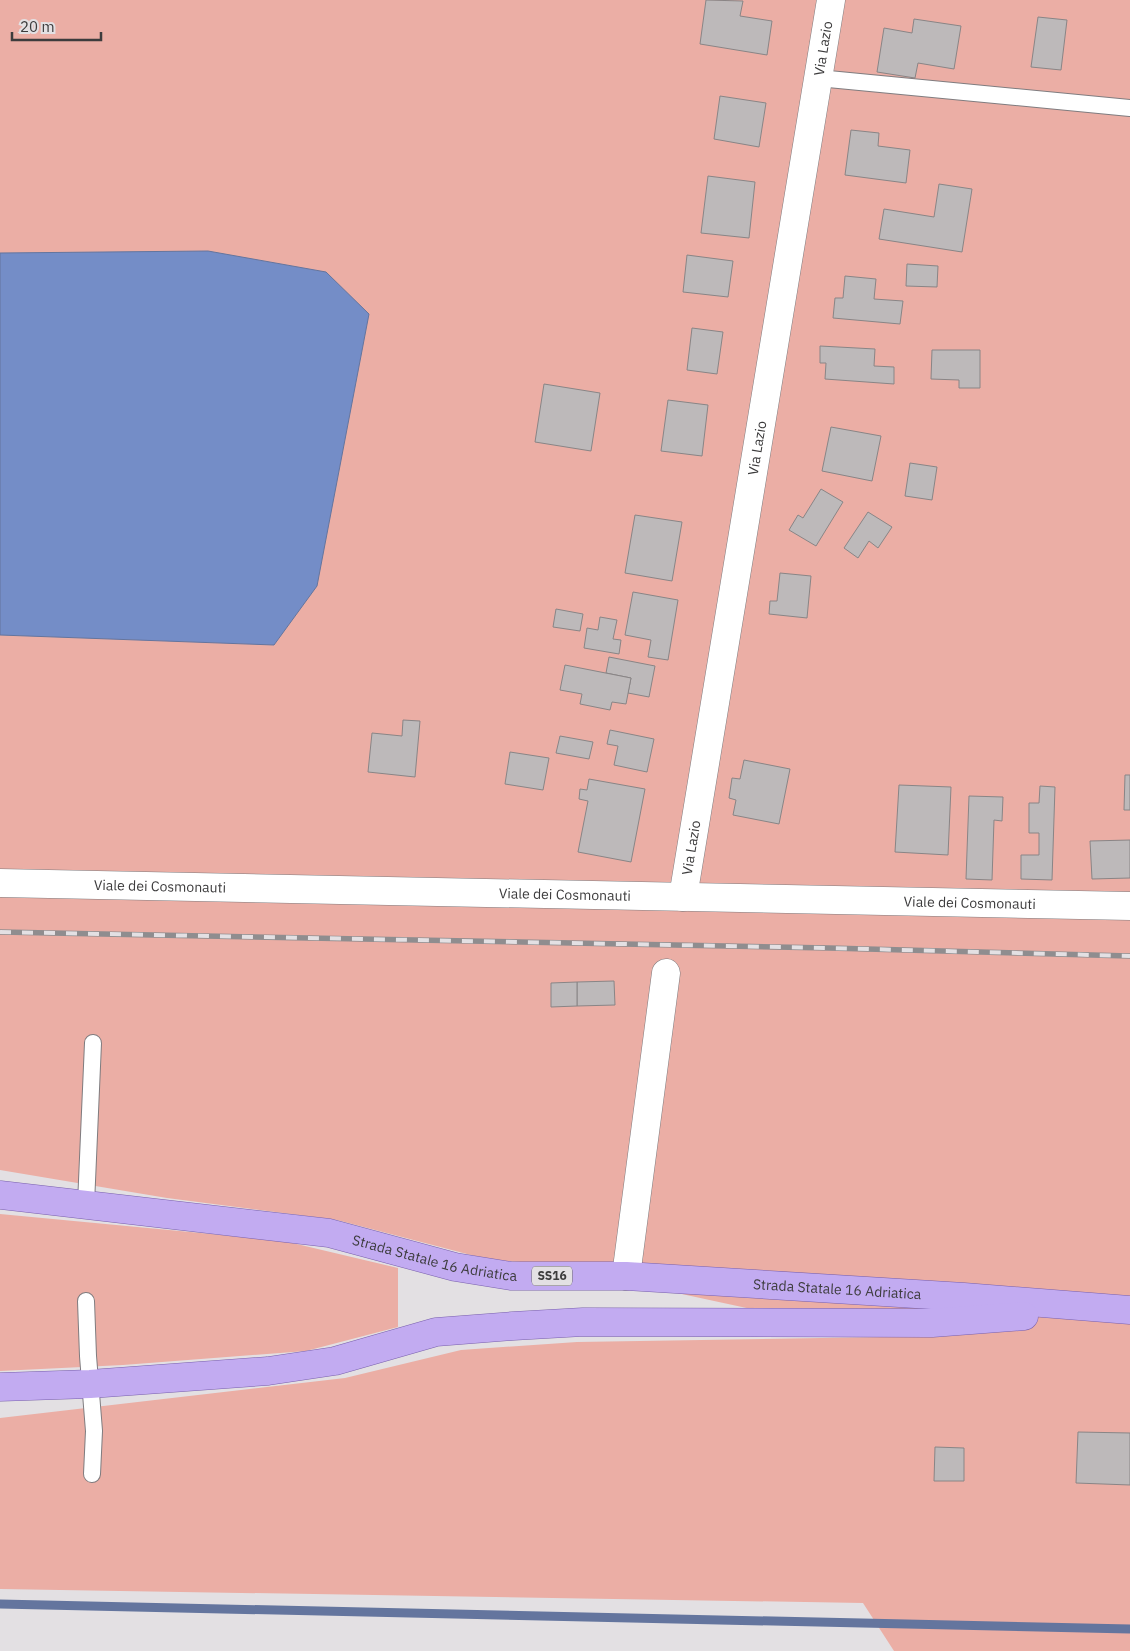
<svg xmlns="http://www.w3.org/2000/svg" width="1130" height="1651" font-family="'IBM Plex Sans',sans-serif">
<rect width="100%" height="100%" fill="#e3e0e3"/>
<g fill="#ebaea5">
<path d="M0,0H1130V1651H894L863,1603L0,1589V1418L345,1378L461,1350L577,1342L881,1337L538,1263L490,1260L337,1220L167,1198L0,1170Z"/>
<path d="M0,1214L284,1241L398,1268V1327L306,1351L123,1365L0,1371Z"/>
</g>
<path fill="#748dc7" stroke="#64759e" d="M208,251L326,272L369,314L317,586L274,645L0,635V253Z"/>
<g fill="none" stroke-linecap="round" stroke-linejoin="round">
<path stroke="#64759e" stroke-width="9" d="M0,1604L1130,1629"/>
</g>
<g fill="#bdb9ba" stroke="#898586">
<path d="M706,0L743,1L740,16L772,21L767,55L700,44Z"/>
<path d="M1038,17L1067,20L1061,70L1031,67Z"/>
<path d="M914,19L961,26L954,69L918,63L915,78L877,72L884,28L912,33Z"/>
<path d="M720,96L766,103L759,147L714,139Z"/>
<path d="M851,130L879,133L878,146L910,150L906,183L845,175Z"/>
<path d="M708,176L755,182L749,238L701,233Z"/>
<path d="M939,184L972,189L962,252L879,239L884,209L934,217Z"/>
<path d="M687,255L733,261L728,297L683,292Z"/>
<path d="M907,264L938,266L937,287L906,286Z"/>
<path d="M845,276L876,279L874,299L903,301L900,324L833,318L835,298H843Z"/>
<path d="M692,328L723,332L717,374L687,370Z"/>
<path d="M820,346L875,349L874,366L894,367V384L825,379L826,363H820Z"/>
<path d="M932,350H980V388H959V380L931,379Z"/>
<path d="M544,384L600,393L591,451L535,442Z"/>
<path d="M668,400L708,405L702,456L661,451Z"/>
<path d="M831,427L881,436L872,481L822,471Z"/>
<path d="M910,463L937,467L932,500L905,496Z"/>
<path d="M821,489L843,502L816,546L789,530L798,515L803,518Z"/>
<path d="M868,512L892,527L878,548L869,541L858,558L844,548Z"/>
<path d="M635,515L682,522L672,581L625,573Z"/>
<path d="M780,573L811,576L807,618L769,614L770,601H777Z"/>
<path d="M633,592L678,600L668,660L648,657L651,640L625,635Z"/>
<path d="M556,609L583,614L580,631L553,627Z"/>
<path d="M600,617L617,620L613,639L621,640L619,654L584,648L587,628L598,630Z"/>
<path d="M609,657L655,666L649,697L628,693L631,678L606,673Z"/>
<path d="M565,665L631,678L626,704L612,702L610,710L580,704L582,694L560,690Z"/>
<path d="M403,720L420,721L415,777L368,772L372,733L402,736Z"/>
<path d="M610,730L654,739L647,772L614,765L618,746L607,744Z"/>
<path d="M560,736L593,742L589,759L556,753Z"/>
<path d="M510,752L549,758L543,790L505,784Z"/>
<path d="M744,760L790,769L779,824L733,815L736,800L729,798L732,778L740,779Z"/>
<path d="M1125,775H1130V810H1124Z"/>
<path d="M589,779L645,789L631,862L578,852L588,801L579,799L580,789L587,790Z"/>
<path d="M899,785L951,787L948,855L895,852Z"/>
<path d="M1040,786L1055,787L1052,880L1021,879V855H1039V833H1029V803H1039Z"/>
<path d="M969,796L1003,797L1002,821L994,820L992,880L966,879Z"/>
<path d="M1130,840V878L1092,879L1090,841Z"/>
<path d="M614,981L615,1005L577,1006V982Z"/>
<path d="M577,982V1006L551,1007V983Z"/>
<path d="M1078,1432L1130,1433V1485L1076,1483Z"/>
<path d="M935,1447L964,1448V1481H934Z"/>
</g>
<g fill="none" stroke-linecap="round" stroke-linejoin="round">
<g stroke="#7f7c7f" stroke-width="18">
<g id="lane">
<path d="M818,78L1130,108"/>
<path d="M86,1204L93,1043"/>
<path d="M86,1301L88,1356L94,1431L92,1474"/>
</g>
</g>
<g stroke="#7f7c7f" stroke-width="29">
<g id="street">
<path id="s1" d="M0,883L1130,906"/>
<path id="s2" d="M683,897L831,0"/>
<path d="M626,1276L666,973"/>
</g>
</g>
<g stroke="#7960ac" stroke-width="29">
<g id="primary">
<path id="s3" d="M0,1195L329,1233L455,1267L511,1276H626L964,1297L1130,1310"/>
<path d="M0,1387L90,1384L268,1371L335,1361L436,1332L513,1326L583,1322L932,1323L1024,1316"/>
</g>
</g>
<use href="#lane" stroke="#fff" stroke-width="16"/>
<use href="#street" stroke="#fff" stroke-width="28"/>
<use href="#primary" stroke="#c2abf1" stroke-width="28"/>
<g stroke="#8f8d8f" stroke-width="5.5">
<path id="rail" d="M0,932L829,948L1130,956"/>
</g>
<use href="#rail" stroke="#e3e0e3" stroke-width="4" stroke-dasharray="11" stroke-linecap="butt"/>
</g>
<g text-anchor="middle" stroke-width="5" stroke-linejoin="round" paint-order="stroke">
<rect fill="#e3e0e3" stroke="#6f6d6f" stroke-width="1" x="532" y="1266.5" width="40" height="19" rx="4"/>
<g font-size="12" font-weight="bold" fill="#3d3c3d">
<text x="552" y="1280">SS16</text>
</g>
<g font-size="14" fill="#3d3c3d" stroke="#e3e0e3">
<text dy="5" stroke="none"><textPath href="#s2" startOffset="860">Via Lazio</textPath></text>
<text dy="5" stroke="none"><textPath href="#s2" startOffset="455">Via Lazio</textPath></text>
<text dy="5" stroke="none"><textPath href="#s2" startOffset="50">Via Lazio</textPath></text>
<text dy="5" stroke="none"><textPath href="#s1" startOffset="160">Viale dei Cosmonauti</textPath></text>
<text dy="5" stroke="none"><textPath href="#s1" startOffset="565">Viale dei Cosmonauti</textPath></text>
<text dy="5" stroke="none"><textPath href="#s1" startOffset="970">Viale dei Cosmonauti</textPath></text>
<text dy="5" stroke="none"><textPath href="#s3" startOffset="440">Strada Statale 16 Adriatica</textPath></text>
<text dy="5" stroke="none"><textPath href="#s3" startOffset="845">Strada Statale 16 Adriatica</textPath></text>
</g>
</g>
<path d="M12 32v8h89v-8" fill="none" stroke="#3d3c3d" stroke-width="2.5"/>
<text x="20" y="32" font-size="15" fill="#3d3c3d" stroke="#e3e0e3" stroke-width="4" paint-order="stroke">20 m</text>
</svg>
